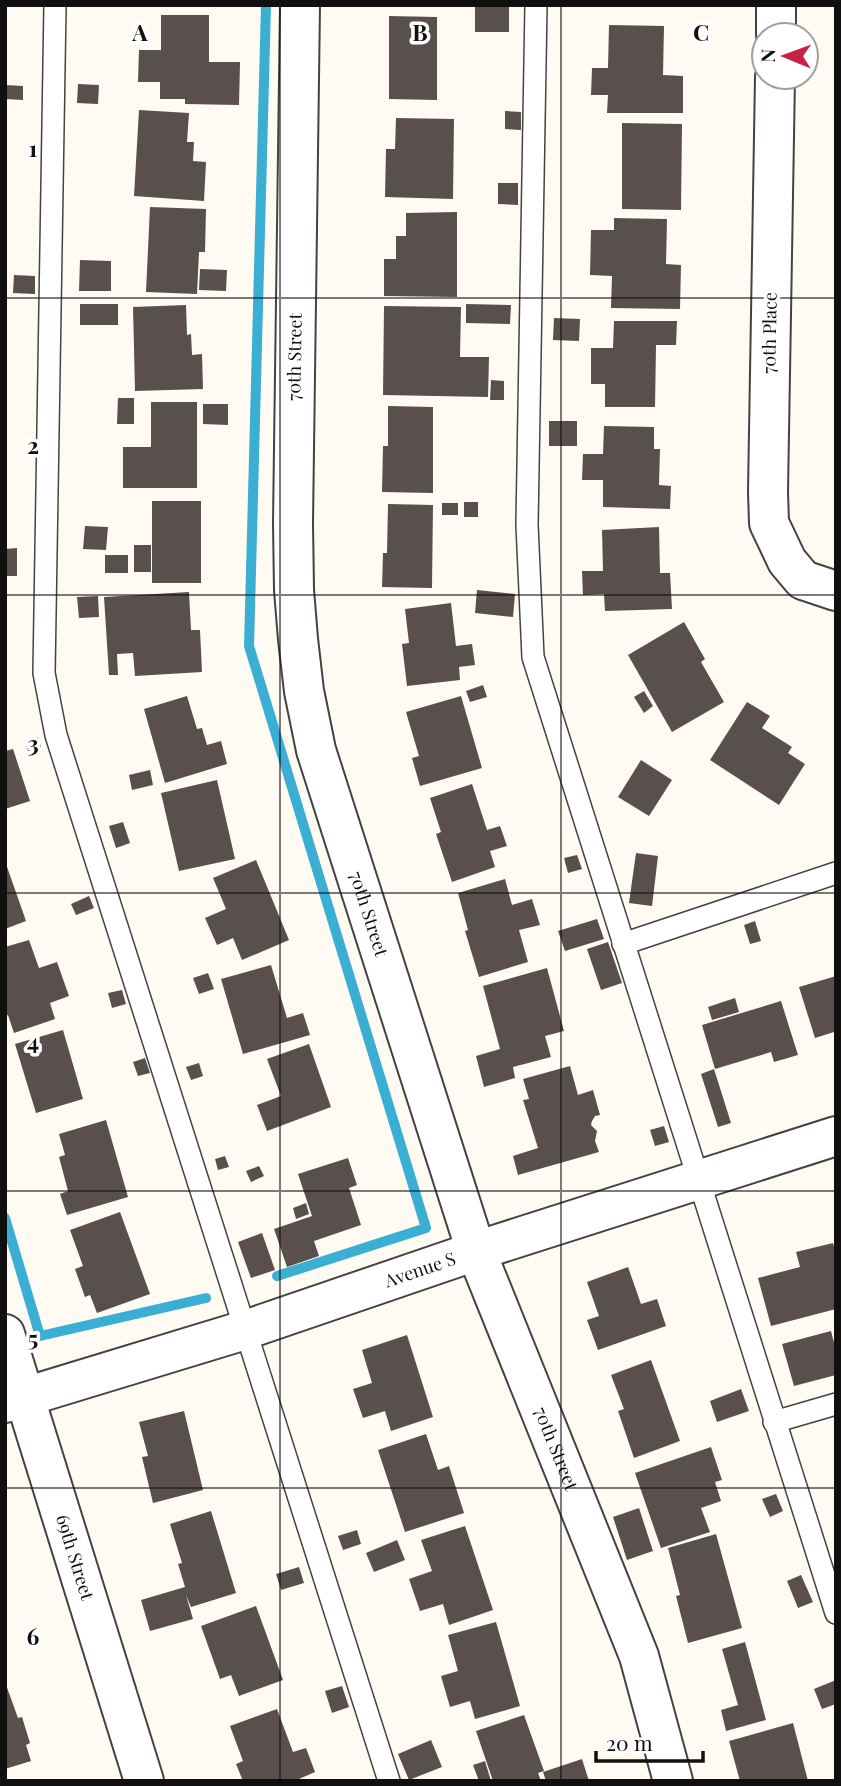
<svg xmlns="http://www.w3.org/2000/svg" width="841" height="1786" font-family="'Playfair Display',serif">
<rect width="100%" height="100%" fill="#fffbf3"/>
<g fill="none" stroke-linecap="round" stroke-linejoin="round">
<g stroke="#3aaed3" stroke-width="10">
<path d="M266,5L249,646L426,1228L277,1276"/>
<path d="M5,1218L40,1336L206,1298"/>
</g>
</g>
<g fill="#594f4c">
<rect x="475" y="7" width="34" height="25"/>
<path d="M161,15H209V62H240L239,105L185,104V99H160V82H138L139,50H161Z"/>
<path d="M389,16L437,17V100L389,99Z"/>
<path d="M609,25L664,26L663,75L683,76V113H607L608,95H591L592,68H608Z"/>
<path d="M78,84L99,85L98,104L77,103Z"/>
<path d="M5,85L23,86V100L5,99Z"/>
<path d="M139,110L189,113L187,142H194L193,161L206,162L204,201L134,196Z"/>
<path d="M505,111L521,112V130L505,129Z"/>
<path d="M396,118L454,119L453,199L385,197L386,149H395Z"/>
<path d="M622,123L682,124L681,210L622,209Z"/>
<path d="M498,183H518V205L498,204Z"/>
<path d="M150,207L206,209L205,252H199L197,294L146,292Z"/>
<path d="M457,212V297L384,296V259H396V236H406V213Z"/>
<path d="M614,218L667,219L666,264L681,265L680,309L611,308L612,276L590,275L591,230H614Z"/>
<path d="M80,260L111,261V291H79Z"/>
<path d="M200,269L227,270L226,291L199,290Z"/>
<path d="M14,275L35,276V294L13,293Z"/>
<rect x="80" y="304" width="38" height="21"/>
<path d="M466,304L511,305L510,324L466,323Z"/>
<path d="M186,305L187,335L191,334L192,355L202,354L203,389L135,391L133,307Z"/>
<path d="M384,306L461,307L460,357H489L488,397L383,395Z"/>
<path d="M554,318L580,319L579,341L553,340Z"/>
<path d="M614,321H677L676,345H656L655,407H605V384H591V348H613Z"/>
<path d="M491,380L504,381V400H490Z"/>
<path d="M118,398H134V424H117Z"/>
<path d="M151,402H197V488H123V447H151Z"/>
<path d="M203,404H228V425L203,424Z"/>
<path d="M388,406L433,407V493L382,492L383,446H388Z"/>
<rect x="549" y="421" width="28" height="25"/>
<path d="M604,426L654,427V449H660L659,485L671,486L670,509L603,507V480H582L583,454H603Z"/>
<rect x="152" y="501" width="49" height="82"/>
<rect x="464" y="502" width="14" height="15"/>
<rect x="442" y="503" width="16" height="12"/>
<path d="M388,504L433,505L432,588L382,587L383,553H387Z"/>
<path d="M85,526L108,527L106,550L83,549Z"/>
<path d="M659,527L660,573H670L672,609L605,611L604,594L583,595L582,571H603L602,530Z"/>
<rect x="134" y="545" width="17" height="27"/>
<path d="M17,548V576H5V549Z"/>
<rect x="105" y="555" width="23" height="18"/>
<path d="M477,590L515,594L513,617L475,613Z"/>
<path d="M189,592L191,630H200L202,672L135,676L133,653L117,654L118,675H109L104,597Z"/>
<path d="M98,596L99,617L79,618L77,597Z"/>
<path d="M451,603L456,646L472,644L475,665L459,667L460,680L407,686L402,644L409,643L405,609Z"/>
<path d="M684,622L705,659L701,662L724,702L672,732L628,655Z"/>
<path d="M483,685L487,697L470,702L466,691Z"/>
<path d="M644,691L653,706L644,713L634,697Z"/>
<path d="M187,696L197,729L202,728L207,745L221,741L227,764L165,783L144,709Z"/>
<path d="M461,696L482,768L420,786L412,758L419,756L406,712Z"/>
<path d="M747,702L770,716L762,728L792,747L788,753L805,764L779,805L710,760Z"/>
<path d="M38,737L41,747L28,751L25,741Z"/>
<path d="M13,749L30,801L5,809V751Z"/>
<path d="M641,760L672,780L649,816L618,797Z"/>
<path d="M150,770L153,785L132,790L129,775Z"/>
<path d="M217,780L235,859L179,871L161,793Z"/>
<path d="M472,784L487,830L500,826L507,846L490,851L495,867L452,882L436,834L441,832L430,798Z"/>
<path d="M123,822L130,843L116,848L109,826Z"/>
<path d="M636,853L658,856L652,906L629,903Z"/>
<path d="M577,855L582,869L568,873L564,858Z"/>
<path d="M256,860L289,940L242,960L233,938L217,945L205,918L226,909L213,878Z"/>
<path d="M5,861L26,921L5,929Z"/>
<path d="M505,879L512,905L532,899L540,925L519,930L528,962L479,977L465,931L468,930L458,893Z"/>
<path d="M89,896L94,908L76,915L71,904Z"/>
<path d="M597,919L604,939L565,951L558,931Z"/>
<path d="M755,921L761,941L750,944L744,925Z"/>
<path d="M29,940L39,968L57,962L69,996L50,1003L55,1019L14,1033L8,1015L5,1016V947Z"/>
<path d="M608,942L622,983L601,990L587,949Z"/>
<path d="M271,965L287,1018L303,1013L310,1035L243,1054L221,979Z"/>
<path d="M547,968L564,1031L545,1036L551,1057L513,1067L515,1078L484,1087L476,1056L500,1049L483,986Z"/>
<path d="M208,973L214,989L199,994L193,978Z"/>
<path d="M836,976V1037L834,1032L815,1038L799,987Z"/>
<path d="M122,990L126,1004L112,1008L108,993Z"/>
<path d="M735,998L739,1012L712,1020L708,1007Z"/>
<path d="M781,1001L798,1055L774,1062L771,1052L715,1069L702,1025Z"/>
<path d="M63,1030L83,1099L36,1113L15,1044Z"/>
<path d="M309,1044L331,1107L267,1131L257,1105L281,1096L267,1059Z"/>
<path d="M145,1058L150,1073L138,1076L133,1062Z"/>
<path d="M199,1063L203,1076L191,1080L186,1067Z"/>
<path d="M570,1066L578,1095L593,1090L600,1115L595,1116L592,1121L591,1125L597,1131L595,1141L599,1152L518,1175L513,1156L538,1148L523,1100L529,1099L523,1079Z"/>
<path d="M714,1069L731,1123L718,1127L701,1074Z"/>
<path d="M106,1120L128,1197L67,1215L60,1194L68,1191L59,1157L65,1155L59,1134Z"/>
<path d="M664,1126L669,1142L655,1146L650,1130Z"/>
<path d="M225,1156L229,1167L218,1170L215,1159Z"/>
<path d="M348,1158L357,1185L349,1188L361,1225L314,1241L319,1256L287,1267L274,1229L312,1216L298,1174Z"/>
<path d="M259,1166L264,1176L251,1182L246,1171Z"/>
<path d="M306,1203L309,1214L296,1219L293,1208Z"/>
<path d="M120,1212L150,1294L97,1313L90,1295L85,1297L75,1269L83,1266L70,1230Z"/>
<path d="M262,1233L275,1270L251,1278L238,1242Z"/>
<path d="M833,1243L836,1254V1309L771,1326L758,1278L800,1267L796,1252Z"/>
<path d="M628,1267L641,1304L657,1299L666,1326L598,1350L587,1320L599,1316L587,1282Z"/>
<path d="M831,1331L836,1350V1375L794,1386L782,1344Z"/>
<path d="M407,1335L433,1417L391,1431L385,1411L363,1418L353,1389L372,1383L362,1350Z"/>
<path d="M651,1360L680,1441L634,1458L618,1411L624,1409L611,1375Z"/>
<path d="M741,1389L749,1411L717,1422L710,1401Z"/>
<path d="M184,1411L203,1490L153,1503L142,1457L148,1456L139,1422Z"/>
<path d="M426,1434L438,1470L449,1466L464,1513L405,1532L378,1450Z"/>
<path d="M711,1447L722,1480L715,1482L721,1501L701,1508L710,1532L661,1548L635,1473Z"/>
<path d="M776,1494L783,1511L770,1517L762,1499Z"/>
<path d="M639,1508L653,1551L627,1560L613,1517Z"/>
<path d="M211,1511L236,1593L191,1607L186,1595L193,1619L150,1631L141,1600L185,1587L178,1564L182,1563L170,1524Z"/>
<path d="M465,1526L493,1610L449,1625L443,1604L420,1611L409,1579L432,1571L421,1540Z"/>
<path d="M357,1530L361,1544L343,1550L338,1536Z"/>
<path d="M716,1534L742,1628L688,1643L676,1596L680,1595L668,1548Z"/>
<path d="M397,1540L405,1560L374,1572L366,1553Z"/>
<path d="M299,1567L304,1583L281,1590L276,1574Z"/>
<path d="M801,1575L813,1602L798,1608L787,1581Z"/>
<path d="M256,1606L283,1680L239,1696L231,1675L220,1679L201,1626Z"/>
<path d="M496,1622L520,1706L475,1719L470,1701L450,1707L441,1676L458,1671L448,1635Z"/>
<path d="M745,1642L766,1720L726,1731L721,1710L738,1705L722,1649Z"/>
<path d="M836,1680V1704L822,1709L814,1689Z"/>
<path d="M5,1682L18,1718L22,1717L30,1743L26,1745L31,1761L5,1769Z"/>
<path d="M342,1686L349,1707L332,1713L325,1691Z"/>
<path d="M277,1709L293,1752L306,1748L315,1772L299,1779L300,1781H243L236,1764L243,1761L230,1726Z"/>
<path d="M524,1715L544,1771L538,1773L541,1781H493L476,1731Z"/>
<path d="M793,1723L808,1781H740L729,1741Z"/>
<path d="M431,1740L442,1767L409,1780L398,1754Z"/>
<path d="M582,1759L589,1781H546L543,1772Z"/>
<path d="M485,1761L491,1781H479L473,1765Z"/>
</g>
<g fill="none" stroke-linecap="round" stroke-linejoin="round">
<g stroke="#434343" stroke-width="24">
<g id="service">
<path d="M55,5L44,673L56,735L389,1781"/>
<path d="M536,5L527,525L533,657L836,1613"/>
<path d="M623,944L836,873"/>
<path d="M774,1422L836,1404"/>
</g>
</g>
<g stroke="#434343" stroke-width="42">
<g id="minor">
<path id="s1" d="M300,5L293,523L294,590L298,639L304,691L316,750L476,1251L639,1656L673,1781"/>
<path d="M776,35V5"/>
<path d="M775,77L768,492L769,523L787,561L803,580L836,591"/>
<path id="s2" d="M5,1334L144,1781"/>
<path id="s3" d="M5,1403L245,1330L476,1251L836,1136"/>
</g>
</g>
<use href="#service" stroke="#fff" stroke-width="21"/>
<use href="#minor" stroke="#fff" stroke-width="38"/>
</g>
<path fill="none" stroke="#101010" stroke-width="2" stroke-opacity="0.55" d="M280,5V1781M561,5V1781M5,298H836M5,595H836M5,893H836M5,1191H836M5,1488H836"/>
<g text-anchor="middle" stroke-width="7" stroke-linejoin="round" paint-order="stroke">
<g font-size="18" fill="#101010" stroke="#fff">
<text transform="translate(770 333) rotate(-89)" y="6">70th Place</text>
<text transform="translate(295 357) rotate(-89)" y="6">70th Street</text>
<text dy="6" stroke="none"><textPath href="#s1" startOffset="919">70th Street</textPath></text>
<text dy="6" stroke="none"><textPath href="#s3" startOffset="436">Avenue S</textPath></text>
<text dy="6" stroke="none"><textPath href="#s1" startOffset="1486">70th Street</textPath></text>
<text dy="6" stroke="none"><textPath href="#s2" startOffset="234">69th Street</textPath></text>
</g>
</g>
<g font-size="23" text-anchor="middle" font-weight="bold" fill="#101010" stroke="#fff" stroke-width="7" stroke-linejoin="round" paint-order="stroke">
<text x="140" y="41">A</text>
<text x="420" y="41">B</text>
<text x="701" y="41">C</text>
<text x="33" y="157">1</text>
<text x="33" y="454">2</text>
<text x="33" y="752">3</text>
<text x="33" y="1050">4</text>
<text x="33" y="1347">5</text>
<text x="33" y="1645">6</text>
</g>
<rect width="841" height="1786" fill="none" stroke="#101010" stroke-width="14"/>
<g transform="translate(785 56) rotate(271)"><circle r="33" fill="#ffffff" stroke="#9f9f9f" stroke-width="2"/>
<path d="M0-5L12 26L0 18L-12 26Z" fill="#c72144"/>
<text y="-10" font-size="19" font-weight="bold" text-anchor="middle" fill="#101010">N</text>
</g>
<path d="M596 1751v10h107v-10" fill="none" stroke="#101010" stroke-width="3.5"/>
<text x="606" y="1751" font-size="21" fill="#101010" stroke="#ffffff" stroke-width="5" paint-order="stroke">20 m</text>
</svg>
